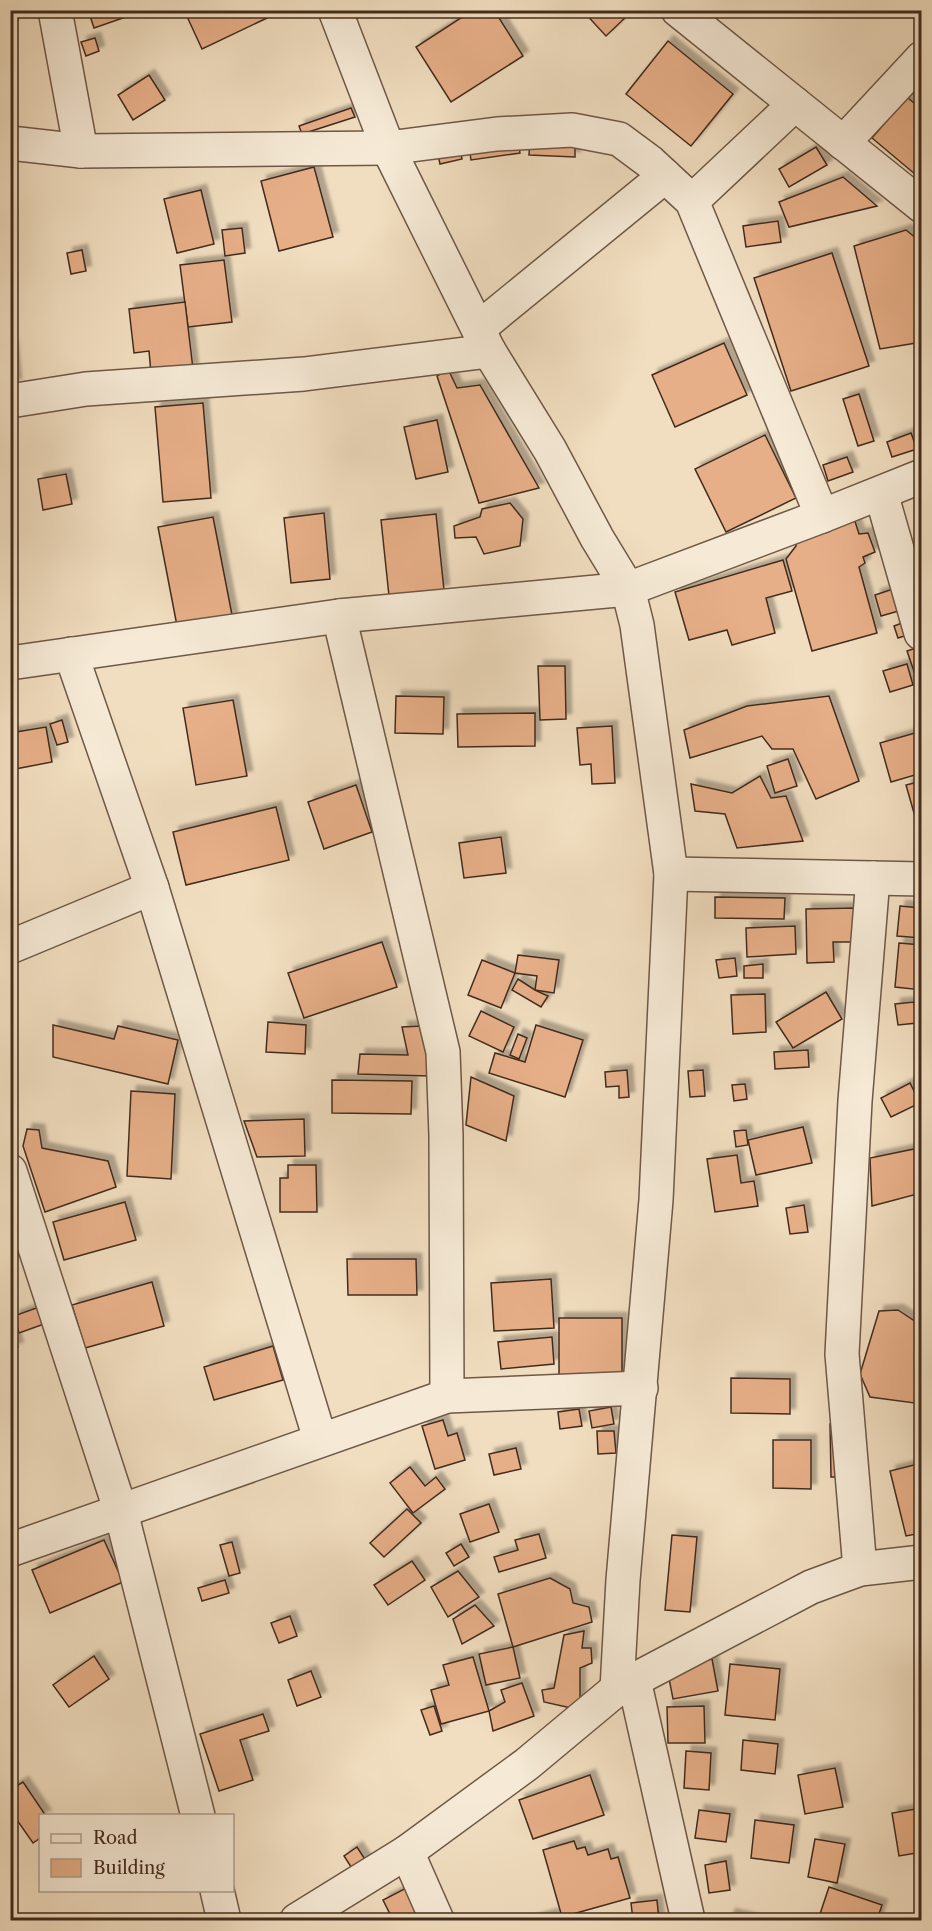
<svg xmlns="http://www.w3.org/2000/svg" width="932" height="1931" font-family="'Libre Caslon Text',serif">
<defs>
<filter id="shadow"><feDropShadow dx="5.5" dy="-5.5" stdDeviation="1.5" flood-color="#0004"/></filter>
</defs>
<rect width="100%" height="100%" fill="#f1dec0"/>
<filter id="stains"><feTurbulence type="fractalNoise" baseFrequency=".00333" numOctaves="4"/><feColorMatrix values="0 0 0 0 .2 0 0 0 0 .09 0 0 0 0 .02 0 0 0 .5 -.17"/></filter>
<radialGradient id="worn" r=".72"><stop offset=".6" stop-color="#630" stop-opacity="0"/><stop offset="1" stop-color="#630" stop-opacity=".3"/></radialGradient>
<g fill="#e7af88" stroke="#422c1f" stroke-width="1.5" filter="url(#shadow)">
<path d="M10,10H19L18,20L10,19Z"/>
<path d="M88,10H146L94,28Z"/>
<path d="M184,10H264L267,18L202,49Z"/>
<path d="M473,10H494L523,56L451,102L416,47Z"/>
<path d="M582,10H624L628,15L606,36Z"/>
<path d="M95,38L99,51L86,56L81,42Z"/>
<path d="M668,41L733,94L691,146L626,94Z"/>
<path d="M149,75L165,100L133,120L118,95Z"/>
<path d="M907,97L922,110V180L872,138Z"/>
<path d="M351,108L355,117L302,134L299,126Z"/>
<path d="M530,139L575,140V157L529,155Z"/>
<path d="M518,140L520,153L471,160L469,147Z"/>
<path d="M459,145L462,159L440,164L437,150Z"/>
<path d="M816,147L827,165L789,187L779,169Z"/>
<path d="M314,167L333,237L279,251L261,181Z"/>
<path d="M843,177L877,206L789,227L779,202Z"/>
<path d="M201,190L214,244L177,253L164,199Z"/>
<path d="M778,221L781,242L746,247L743,226Z"/>
<path d="M242,228L245,253L225,256L222,230Z"/>
<path d="M906,230L922,243V342L880,349L854,246Z"/>
<path d="M82,250L86,271L71,274L67,253Z"/>
<path d="M832,253L869,366L791,391L754,278Z"/>
<path d="M224,260L232,322L188,327L180,265Z"/>
<path d="M185,302L193,369L151,373L149,351L134,353L129,309Z"/>
<path d="M724,343L747,395L675,427L652,375Z"/>
<path d="M10,345H12L16,384L10,385Z"/>
<path d="M448,369L457,388L480,385L539,488L479,503L437,376Z"/>
<path d="M859,394L874,441L858,446L843,399Z"/>
<path d="M203,403L211,498L163,502L155,407Z"/>
<path d="M437,420L448,472L416,479L404,427Z"/>
<path d="M911,433L917,449L892,457L887,442Z"/>
<path d="M765,435L796,498L726,532L695,469Z"/>
<path d="M847,457L853,472L828,481L823,465Z"/>
<path d="M66,474L72,504L43,510L38,479Z"/>
<path d="M510,503L523,519L520,546L484,554L476,537L455,538L454,526L480,517L482,509Z"/>
<path d="M324,513L330,579L291,583L284,518Z"/>
<path d="M436,514L444,590L389,596L381,520Z"/>
<path d="M853,515L859,534L868,533L875,552L863,557L865,563L859,567L877,633L812,651L786,559L796,546V534Z"/>
<path d="M213,517L233,620L178,631L158,527Z"/>
<path d="M783,560L792,591L766,598L775,633L732,645L727,630L689,640L675,592Z"/>
<path d="M902,586L909,608L881,616L875,595Z"/>
<path d="M913,619L917,632L898,638L894,626Z"/>
<path d="M922,646V689H920L907,651Z"/>
<path d="M907,664L913,685L890,692L883,671Z"/>
<path d="M538,666H565L566,719L540,720Z"/>
<path d="M396,696L444,697L443,734L395,733Z"/>
<path d="M829,696L859,781L816,799L793,749H772L762,736L690,758L684,730L747,706Z"/>
<path d="M233,700L247,776L196,785L183,708Z"/>
<path d="M535,713V746L458,747L457,714Z"/>
<path d="M62,720L68,742L57,745L50,724Z"/>
<path d="M612,726L615,783L592,784L591,764L580,765L577,728Z"/>
<path d="M46,727L52,762L10,770V733Z"/>
<path d="M922,731V773L891,782L880,743Z"/>
<path d="M788,759L797,786L775,793L767,766Z"/>
<path d="M760,776L771,798L786,796L803,841L737,848L725,814L695,811L691,784L732,793Z"/>
<path d="M922,781V841L906,785Z"/>
<path d="M356,785L372,832L324,849L308,802Z"/>
<path d="M276,807L289,860L186,885L173,832Z"/>
<path d="M501,837L506,873L464,878L459,843Z"/>
<path d="M715,897L785,898L784,919L715,918Z"/>
<path d="M900,906L922,908V938L897,936Z"/>
<path d="M856,908L857,942H833L834,962L807,963L806,909Z"/>
<path d="M795,926L796,954L747,957L746,928Z"/>
<path d="M382,942L397,987L304,1018L288,973Z"/>
<path d="M899,943L922,945V990L895,987Z"/>
<path d="M518,955L559,960L554,993L535,990L537,976L515,973Z"/>
<path d="M735,958L737,976L719,978L716,960Z"/>
<path d="M482,960L515,973L501,1008L468,995Z"/>
<path d="M763,964V978H744V966Z"/>
<path d="M518,979L535,990L548,996L541,1007L512,990Z"/>
<path d="M826,992L842,1019L793,1048L776,1022Z"/>
<path d="M765,994L766,1032L733,1034L731,995Z"/>
<path d="M914,1002L917,1023L898,1025L895,1004Z"/>
<path d="M481,1011L514,1027L503,1052L469,1036Z"/>
<path d="M268,1022L306,1025L305,1054L266,1052Z"/>
<path d="M53,1025L114,1039L118,1026L178,1040L168,1084L53,1057Z"/>
<path d="M536,1025L583,1040L565,1097L489,1073L495,1053L525,1062Z"/>
<path d="M422,1026L430,1076L358,1074L360,1054L408,1055L402,1027Z"/>
<path d="M518,1034L527,1038L519,1059L510,1055Z"/>
<path d="M808,1050L809,1067L775,1069L774,1052Z"/>
<path d="M627,1070L629,1097L619,1098V1086L606,1087L605,1072Z"/>
<path d="M703,1070L705,1096L690,1097L688,1071Z"/>
<path d="M471,1077L514,1096L506,1141L466,1125Z"/>
<path d="M332,1080L412,1081L411,1114L332,1113Z"/>
<path d="M910,1083L920,1103L891,1117L881,1098Z"/>
<path d="M745,1084L747,1099L734,1101L732,1085Z"/>
<path d="M131,1091L175,1094L171,1179L127,1176Z"/>
<path d="M304,1119L305,1156L257,1157L244,1121Z"/>
<path d="M803,1127L812,1163L756,1175L748,1140Z"/>
<path d="M27,1129L39,1130L42,1148L108,1161L116,1187L45,1212L23,1146Z"/>
<path d="M746,1130L748,1145L736,1147L734,1131Z"/>
<path d="M914,1149L921,1193L872,1206L870,1158Z"/>
<path d="M737,1155L741,1183L754,1181L758,1206L715,1212L707,1159Z"/>
<path d="M288,1165H316L317,1212H280V1178H288Z"/>
<path d="M125,1202L136,1240L64,1260L53,1222Z"/>
<path d="M804,1205L808,1232L790,1234L786,1208Z"/>
<path d="M347,1259H416L417,1295H348Z"/>
<path d="M551,1279L554,1328L494,1331L491,1283Z"/>
<path d="M152,1282L164,1326L85,1348L72,1305Z"/>
<path d="M39,1307L44,1324L19,1333L14,1316Z"/>
<path d="M898,1310L922,1326V1404L870,1397L860,1374L879,1311Z"/>
<path d="M559,1318H622V1378L559,1377Z"/>
<path d="M10,1324L18,1347L10,1350Z"/>
<path d="M552,1337L554,1364L501,1369L498,1342Z"/>
<path d="M273,1346L283,1380L214,1400L204,1367Z"/>
<path d="M731,1378L790,1379V1414L731,1413Z"/>
<path d="M611,1407L614,1424L592,1428L589,1411Z"/>
<path d="M579,1409L582,1426L560,1429L558,1412Z"/>
<path d="M443,1420L448,1436L457,1433L465,1460L435,1469L422,1426Z"/>
<path d="M830,1424H840L841,1477H831Z"/>
<path d="M597,1431H614L616,1453L598,1454Z"/>
<path d="M773,1440H811V1489L773,1488Z"/>
<path d="M516,1448L521,1469L494,1475L489,1454Z"/>
<path d="M922,1463V1533L906,1536L890,1471Z"/>
<path d="M410,1467L425,1486L436,1477L445,1489L413,1513L390,1483Z"/>
<path d="M489,1504L499,1532L470,1542L460,1514Z"/>
<path d="M407,1509L421,1523L384,1557L370,1543Z"/>
<path d="M539,1534L546,1558L499,1572L494,1557L518,1550L515,1540Z"/>
<path d="M672,1535L697,1537L690,1612L665,1610Z"/>
<path d="M104,1540L123,1582L50,1613L32,1570Z"/>
<path d="M232,1542L240,1573L229,1576L220,1545Z"/>
<path d="M461,1544L469,1557L454,1566L446,1553Z"/>
<path d="M412,1561L425,1580L388,1605L374,1585Z"/>
<path d="M458,1571L479,1597L448,1617L431,1587Z"/>
<path d="M550,1578L570,1589L573,1603L589,1607L592,1622L513,1647L498,1594Z"/>
<path d="M225,1580L229,1593L202,1601L198,1588Z"/>
<path d="M475,1605L494,1626L462,1644L453,1619Z"/>
<path d="M290,1616L297,1636L279,1643L271,1623Z"/>
<path d="M584,1631L582,1648H591L592,1663L580,1668V1710L544,1702L542,1690L554,1688L564,1635Z"/>
<path d="M513,1647L520,1678L486,1685L479,1654Z"/>
<path d="M94,1656L109,1679L69,1707L53,1685Z"/>
<path d="M473,1657L489,1711L441,1724L431,1690L449,1685L443,1665Z"/>
<path d="M712,1659L718,1691L673,1699L667,1668Z"/>
<path d="M730,1664L780,1669L775,1720L725,1715Z"/>
<path d="M311,1671L321,1697L297,1706L288,1680Z"/>
<path d="M522,1683L534,1716L493,1731L489,1711L505,1702L501,1690Z"/>
<path d="M434,1706L442,1731L430,1735L421,1710Z"/>
<path d="M704,1706L705,1743H668L667,1707Z"/>
<path d="M263,1714L269,1731L240,1740L253,1780L219,1791L200,1734Z"/>
<path d="M743,1740L778,1744L775,1774L741,1770Z"/>
<path d="M686,1751L711,1753L709,1790L684,1788Z"/>
<path d="M835,1768L843,1807L805,1814L798,1775Z"/>
<path d="M590,1775L604,1815L533,1839L519,1800Z"/>
<path d="M23,1782L46,1816H40V1838L33,1843L10,1810V1790Z"/>
<path d="M922,1808V1852L899,1856L892,1813Z"/>
<path d="M699,1810L730,1814L726,1842L695,1838Z"/>
<path d="M755,1820L794,1825L789,1863L751,1858Z"/>
<path d="M815,1839L845,1844L837,1883L808,1877Z"/>
<path d="M574,1841L577,1849L585,1847L588,1855L608,1849L611,1859L618,1857L630,1898L562,1917L543,1850Z"/>
<path d="M357,1847L368,1864L355,1873L344,1856Z"/>
<path d="M726,1861L730,1890L709,1893L705,1865Z"/>
<path d="M412,1885L423,1920H393L383,1900Z"/>
<path d="M829,1887L882,1905L877,1920H818Z"/>
<path d="M657,1900L659,1920H633L631,1903Z"/>
<path d="M553,1914L555,1920H530Z"/>
<path d="M730,1914L755,1920H728Z"/>
</g>
<g fill="none" stroke-linecap="round" stroke-linejoin="round">
<g stroke="#6e5847" stroke-width="36">
<g id="minor">
<path d="M55,10L81,151"/>
<path d="M335,10L388,148L489,351L550,450L597,538L628,589L637,625L671,874L656,1200L623,1580L617,1689"/>
<path d="M678,10L922,206"/>
<path d="M10,143L81,151L388,148L497,134L572,130L619,139L650,162L692,201L822,516"/>
<path d="M843,143L922,58"/>
<path d="M692,201L795,104"/>
<path d="M479,328L665,176"/>
<path d="M10,401L86,389L304,374L489,351"/>
<path d="M881,493L921,633"/>
<path d="M339,616L443,1052L446,1136L447,1396"/>
<path d="M71,654L152,888L320,1439"/>
<path d="M10,663L339,616L628,589L822,516L922,476"/>
<path d="M671,874L922,879"/>
<path d="M10,947L152,888"/>
<path d="M10,1171L121,1512L198,1816"/>
<path d="M10,1550L447,1396L641,1388"/>
<path d="M860,1569L842,1354L855,1101L873,878"/>
<path d="M634,1680L688,1920"/>
<path d="M407,1852L437,1920"/>
<path d="M217,1890L224,1920"/>
<path d="M297,1920L407,1852L527,1764L617,1689L811,1587L860,1569L922,1562"/>
</g>
</g>
<use href="#minor" stroke="#f6ead6" stroke-width="33"/>
</g>
<rect width="932" height="1931" fill="none" stroke="#f1dec0" stroke-width="36"/>
<rect x="12" y="12" width="908" height="1907" fill="none" stroke="#422c1f" stroke-width="3"/>
<rect x="18" y="18" width="896" height="1895" fill="none" stroke="#422c1f" stroke-width="1.5"/>
<rect x="39" y="1814" width="195" height="78" fill="#f6ead6" stroke="#ae9e8d" stroke-width="1.5"/>
<rect x="51" y="1834" width="30" height="9" fill="#f6ead6" stroke="#ae9e8d" stroke-width="1.5"/>
<text x="93" y="1844" font-size="18" fill="#422c1f">Road</text>
<rect x="51" y="1859" width="30" height="18" fill="#e7af88" stroke="#ae9e8d" stroke-width="1.5"/>
<text x="93" y="1874" font-size="18" fill="#422c1f">Building</text>
<rect width="100%" height="100%" filter="url(#stains)"/>
<rect width="100%" height="100%" fill="url(#worn)"/>
</svg>
